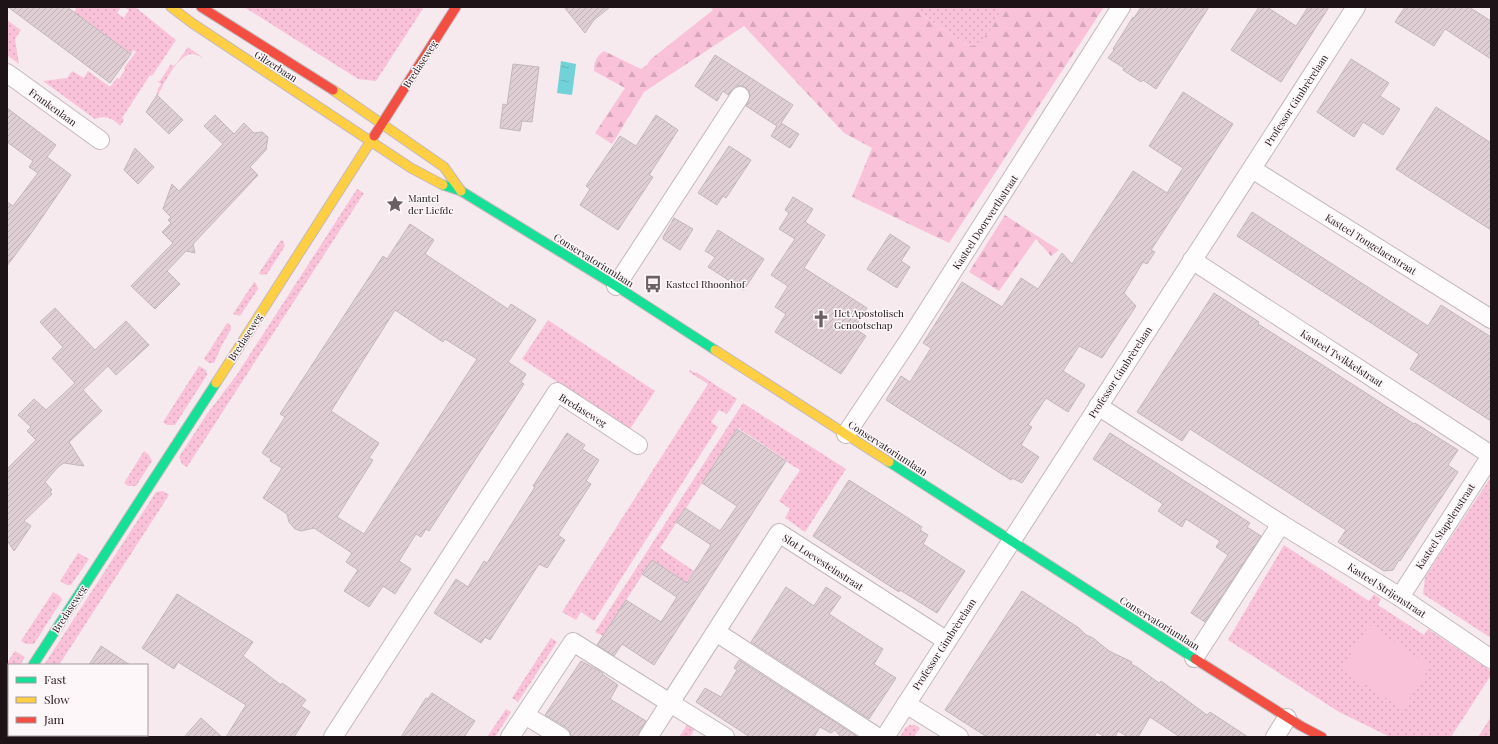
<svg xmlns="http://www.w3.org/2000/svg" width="1498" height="744" font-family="'Playfair Display',serif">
<defs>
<pattern id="grass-dots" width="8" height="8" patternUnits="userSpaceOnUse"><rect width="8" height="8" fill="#f9c2d9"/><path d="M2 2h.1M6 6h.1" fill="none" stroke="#d5a6ba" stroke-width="1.8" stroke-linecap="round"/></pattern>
<pattern id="forest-firs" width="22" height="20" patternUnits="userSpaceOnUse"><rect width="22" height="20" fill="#f9c2d9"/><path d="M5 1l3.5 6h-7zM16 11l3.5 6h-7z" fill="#d5a6ba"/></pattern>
<pattern id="water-ripples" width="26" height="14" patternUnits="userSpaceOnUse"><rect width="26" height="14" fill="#71d2d8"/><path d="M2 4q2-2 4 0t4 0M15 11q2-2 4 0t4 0" fill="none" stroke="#61b3b9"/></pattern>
<pattern id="building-hatch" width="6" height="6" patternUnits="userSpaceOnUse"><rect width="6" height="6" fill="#dfcfd5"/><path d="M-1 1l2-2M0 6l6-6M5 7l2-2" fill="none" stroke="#bfb1b6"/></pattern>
</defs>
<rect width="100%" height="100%" fill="#f7eaee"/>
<g fill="url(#grass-dots)">
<path d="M77,7H121L117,13L124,18L129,10L124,7H135L176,40L152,76L150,75L122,118L124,120L120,126C113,118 105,115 95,119L43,81L67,78L72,71L84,78L88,71L110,87L117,78L119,79L125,70L124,68L136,52L134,50L131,54L74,12Z"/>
<path d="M244,7H424L376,81L358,79Z"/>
<path d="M911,7H1002C996,23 989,35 975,46L967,45Z"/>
<path d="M7,20L21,30L15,39L19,64L7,55Z"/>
<path d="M188,47L207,61C203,58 198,55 193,54C178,53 164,84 158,95L156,94L158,91L157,90L161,84L157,81H160L171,64L173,66L176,64Z"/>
<path d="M357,189L364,193L187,467L182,464L179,457L207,414L236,376Z"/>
<path d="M281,240L283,241L285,246L267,274L261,275L259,273Z"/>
<path d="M254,282L256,283L258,289L240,316L233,314Z"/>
<path d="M548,320L655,391L630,429L522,359Z"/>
<path d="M227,323L230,324L231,329L222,345L214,363H209L204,359Z"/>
<path d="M199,366L206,370L207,375L175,425H167L163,422Z"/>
<path d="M690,370L695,373L696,372L737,399L727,414L719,410L711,422L718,427L594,621L581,612L576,620L562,612L708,384L689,372Z"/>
<path d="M743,403L846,469L805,532L785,518L790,509L779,501L800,470L785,461L786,460L738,428L660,548L694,571L686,583L652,560L603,636L595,632Z"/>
<path d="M144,451L149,455L152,461L136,486H128L124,483Z"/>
<path d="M1491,477V638L1423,594L1425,577Z"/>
<path d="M163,491L169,495L59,665H44L156,492Z"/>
<path d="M1284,545L1369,601L1374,594L1381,599L1378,605L1424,635L1428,629L1491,671V675L1451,737H1390L1339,712L1228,640Z"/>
<path d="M78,553L89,559L71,585H67L60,581Z"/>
<path d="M53,592L60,596L62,600L34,644H26L21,641Z"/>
<path d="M551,638L557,642L518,702L512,698Z"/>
<path d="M15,651L25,657L20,665H9V672L7,675V663Z"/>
<path d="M506,709L511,712L495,737H487Z"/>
<path d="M1491,717V737H1478Z"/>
<path d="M689,722L696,727L690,737H679Z"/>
<path d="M910,725H915L920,728L914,737H900L905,728Z"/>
</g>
<g fill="url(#forest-firs)">
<path d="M710,7H911L967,45L975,46C988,35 996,23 1002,7H1104L949,243L852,197L872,148L844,133L744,26L644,92L612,144L595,133L625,88L594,71C594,62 596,56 604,51L641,69L647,65L651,59L713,10Z"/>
<path d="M1005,215L1059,250L1051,256L1036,239L999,291L969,272Z"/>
</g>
<path fill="#f9c2d9" d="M1369,625L1431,666L1403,709L1341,669Z"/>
<path fill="url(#water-ripples)" d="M561,61L576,64L572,95L557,93Z"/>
<g fill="url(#building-hatch)" stroke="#c2b7ba" fill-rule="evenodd">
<path d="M8,7H67L131,54L110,83Z"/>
<path d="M564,7H610L594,20L585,33Z"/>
<path d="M1141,7H1209L1156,89L1143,80L1141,82L1123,70L1124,68L1108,58L1114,50L1113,49L1133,17L1134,18Z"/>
<path d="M1259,7H1267L1296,26L1308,7H1329L1281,82L1231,50Z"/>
<path d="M1405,7H1469L1491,21V59L1445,29L1434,46L1395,22Z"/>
<path d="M715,55L793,105L781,123L799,134L790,148L771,136L777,126L746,106L750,96L749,91L745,87L741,86H736L728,95L723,91L717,101L695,86Z"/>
<path d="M1351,59L1389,83L1380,96L1400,109L1383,135L1363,122L1354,137L1317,112Z"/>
<path d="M513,64L539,67L532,122L522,121L520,131L500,128L503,104L507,105Z"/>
<path d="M1183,92L1233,124L1151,250L1155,252L1147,264L1143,262L1124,293L1136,306L1102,358L1079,346L1063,371L1085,385L1068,412L1046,398L1028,425L1032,427L1021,445L1039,457L1022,483L1012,478L1011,480L886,400L901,376L910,382L931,348L923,343L962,282L1002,307L1021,278L1038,289L1062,253L1072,264L1133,171L1167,193L1183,168L1149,146Z"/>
<path d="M157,95L183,120L169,134L146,112Z"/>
<path d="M1436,107L1491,143V230L1396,169Z"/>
<path d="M7,108L56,145L47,157L71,175L32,232L7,266V202L13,206L38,173L29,167L33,161L7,142Z"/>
<path d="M215,115L234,134L244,123L254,133L262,132L268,137L266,150L250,167L258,175L193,244L195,253L186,251L167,271L180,284L155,309L131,286L173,243L162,232L171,223L168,220L171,217L163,209L172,184L179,191L223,144L204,126Z"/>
<path d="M656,115L678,130L649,175L653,177L618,230L580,205L590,189L586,186L620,136L636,146Z"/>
<path d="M729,146L751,160L726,198L723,196L717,205L698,193Z"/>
<path d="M135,148L154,167L138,184L124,170Z"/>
<path d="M793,197L813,209L805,222L825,235L804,268L867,308L854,328L866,336L841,374L775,332L786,314L775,307L788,286L771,275L795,239L779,229L789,213L785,210Z"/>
<path d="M1252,212L1428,326L1441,305L1491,337V421L1410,369L1419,354L1237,236Z"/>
<path d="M674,218L693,229L680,250L663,239V237Z"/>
<path d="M410,224L434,240L425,254L508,309L511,304L536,320L508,362L526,374L521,382L524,384L429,531L426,529L421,537L416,534L399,561L411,569L395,594L383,586L369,607L344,591L358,570L346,562L352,553L314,528L301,531L295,529L289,522L287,514L263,498L282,468L270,461L271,459L262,453L285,417L280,414L383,256L387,259ZM395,310L443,342L445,339L477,359L364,534L337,517L373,460L369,458L379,443L331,411Z"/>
<path d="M718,230L764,259L744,290L708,267L715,257L705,251Z"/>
<path d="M890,234L910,247L901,261L910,267L897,288L867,269Z"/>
<path d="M1214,293L1259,322L1258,324L1321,364L1414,424L1415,423L1458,450L1448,465L1458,472L1400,561L1399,560L1393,570L1384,571L1338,542L1346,530L1190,429L1182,441L1137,412Z"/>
<path d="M55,308L95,350L126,321L149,345L116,375L108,366L83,390L102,411L69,442L84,466L64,463L58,467L45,482L52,490L50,492L52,494L24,521L31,526L14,551L7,540V469L36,440L27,431L31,427L18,415L34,399L46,410L75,383L52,358L63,347L40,322Z"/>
<path d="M737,429L786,461L654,665L622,644L614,656L597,645L626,600L661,622L677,597L642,574L652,560L687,583L711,545L676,522L685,508L720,531L737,506L702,483Z"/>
<path d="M567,433L585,445L582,449L599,460L586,481L591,484L558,535L565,540L547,568L539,564L490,640L485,637L481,643L434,613L456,579L468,587L484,561L487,563L535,487L533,486Z"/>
<path d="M1110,433L1250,523L1247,527L1261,536L1205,622L1191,613L1228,555L1216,547L1220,541L1186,519L1182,527L1158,511L1163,504L1093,459Z"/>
<path d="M849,480L922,527L920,530L928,535L923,544L965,571L937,613L900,590L899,592L813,536Z"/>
<path d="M786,587L814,606L826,587L841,597L829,614L883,649L874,664L896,678L869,719L751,642Z"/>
<path d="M1022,591L1079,628L1086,635L1093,638L1109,651L1132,662L1131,664L1137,667L1159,683L1161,681L1207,715L1210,712L1248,737H1180L1150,717L1138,737H1128L1118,731L1115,737H1105L1097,732L1094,737H987L945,710Z"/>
<path d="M177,594L253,642L243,656L281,685L282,683L306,700L301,706L310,712L294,737H226L246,705L178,662L174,669L142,648Z"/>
<path d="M101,646L130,665H89Z"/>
<path d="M739,660L858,737H841L835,730L831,733L820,727L814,737H750L696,702L705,688L721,697L737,670L734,668Z"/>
<path d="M581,661L603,673L602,674L618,685L610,699L646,721L636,737H571L570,732L567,728L545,715Z"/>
<path d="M432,693L475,721L464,737H401L426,698L428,699Z"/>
<path d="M201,718L222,737H184Z"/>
</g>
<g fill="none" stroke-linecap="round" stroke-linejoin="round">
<g stroke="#c3b8bc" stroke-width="20">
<g id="street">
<path d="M7,73L100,140"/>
<path d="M1252,169L1491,319"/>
<path d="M1192,260L1491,455"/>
<path d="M616,286L740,96"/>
<path d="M1098,406L1281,524L1400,597L1491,659"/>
<path d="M846,434L909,340L1121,7"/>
<path d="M1400,597L1491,456"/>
<path d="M716,632L877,737"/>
<path d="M1194,658L1281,524"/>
<path d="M906,704L959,737"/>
<path d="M525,715L561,737"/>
<path d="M333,737L557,392L638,445"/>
<path d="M510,737L573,642L670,703L779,533L947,641"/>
<path d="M648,737L670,703L725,737"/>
<path d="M885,737L1356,7"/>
<path d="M1275,737L1287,718"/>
</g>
</g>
<g stroke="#c3b8bc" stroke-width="11">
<g id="fast">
<path d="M443,185L461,191L616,286L715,350"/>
<path d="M889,462L1195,659"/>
<path d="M33,665L216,383"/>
<path d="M7,704L9,701"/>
</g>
</g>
<g stroke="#c3b8bc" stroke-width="11">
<g id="slow">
<path d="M171,7L192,23L411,168L443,185"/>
<path d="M333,90L444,167L461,191"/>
<path d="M715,350L889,462"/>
<path d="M216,383L374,136"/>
</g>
</g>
<g stroke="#c3b8bc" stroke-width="11">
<g id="jam">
<path d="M201,7L333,90"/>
<path d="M374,136L456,7"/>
<path d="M1195,659L1301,726L1322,737"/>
</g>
</g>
<use href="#street" stroke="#fefcfc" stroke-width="18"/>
<use href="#fast" stroke="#16e098" stroke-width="9"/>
<use href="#slow" stroke="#ffcf43" stroke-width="9"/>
<use href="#jam" stroke="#f24e42" stroke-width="9"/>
</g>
<defs>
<g id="sight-bare" transform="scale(1.38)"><path d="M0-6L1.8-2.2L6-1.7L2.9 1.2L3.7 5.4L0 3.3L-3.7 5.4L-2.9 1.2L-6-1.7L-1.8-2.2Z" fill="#6a5f63" stroke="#fdf7fa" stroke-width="2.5" paint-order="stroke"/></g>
<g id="bus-bare" transform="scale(1.38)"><path d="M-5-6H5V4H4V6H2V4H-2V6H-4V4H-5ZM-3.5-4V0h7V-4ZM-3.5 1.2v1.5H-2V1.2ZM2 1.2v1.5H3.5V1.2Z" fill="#6a5f63" stroke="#fdf7fa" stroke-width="2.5" paint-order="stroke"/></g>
<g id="church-bare" transform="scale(1.38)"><path d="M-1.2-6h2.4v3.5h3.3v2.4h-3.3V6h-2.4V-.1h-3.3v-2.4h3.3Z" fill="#6a5f63" stroke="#fdf7fa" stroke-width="2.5" paint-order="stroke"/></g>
</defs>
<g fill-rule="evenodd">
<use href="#sight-bare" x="395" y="204"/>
<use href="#bus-bare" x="653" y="284"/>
<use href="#church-bare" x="821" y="319"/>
</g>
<g text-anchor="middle" stroke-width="3" stroke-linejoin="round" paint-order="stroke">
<g font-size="10" fill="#1e1418" stroke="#fdf7fa">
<text transform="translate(420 64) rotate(-57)" y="4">Bredaseweg</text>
<text transform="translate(276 66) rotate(33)" y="4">Gilzerbaan</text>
<text transform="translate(1296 100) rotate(-57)" y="4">Professor Gimbrèrelaan</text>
<text transform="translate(53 107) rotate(36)" y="4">Frankenlaan</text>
<text transform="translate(985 222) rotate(-57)" y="4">Kasteel Doorwerthstraat</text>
<text transform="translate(1371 244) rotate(32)" y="4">Kasteel Tongelaerstraat</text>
<text transform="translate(594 260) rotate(32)" y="4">Conservatoriumlaan</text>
<text transform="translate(245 337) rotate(-57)" y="4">Bredaseweg</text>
<text transform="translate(1342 358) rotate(33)" y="4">Kasteel Twikkelstraat</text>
<text transform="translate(1120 372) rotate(-57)" y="4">Professor Gimbrèrelaan</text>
<text transform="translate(583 410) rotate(32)" y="4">Bredaseweg</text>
<text transform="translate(888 448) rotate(33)" y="4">Conservatoriumlaan</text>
<text transform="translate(1445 526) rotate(-57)" y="4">Kasteel Stapelenstraat</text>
<text transform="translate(823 562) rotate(33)" y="4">Slot Loevesteinstraat</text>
<text transform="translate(1387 590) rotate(33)" y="4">Kasteel Strijenstraat</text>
<text transform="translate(69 609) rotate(-57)" y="4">Bredaseweg</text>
<text transform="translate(1160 623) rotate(32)" y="4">Conservatoriumlaan</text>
<text transform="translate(944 644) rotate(-57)" y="4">Professor Gimbrèrelaan</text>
</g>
<g font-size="10" fill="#1e1418" stroke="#fdf7fa" text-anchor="start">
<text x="408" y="202">Mantel<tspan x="408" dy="12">der Liefde</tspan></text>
<text x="666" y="288">Kasteel Rhoonhof</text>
<text x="834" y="317">Het Apostolisch<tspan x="834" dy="12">Genootschap</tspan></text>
</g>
</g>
<rect width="1498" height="744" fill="none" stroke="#1e1418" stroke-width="16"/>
<rect x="8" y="664" width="140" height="72" fill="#fdf7fa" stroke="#a49ca0"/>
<rect x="16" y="677" width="20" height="6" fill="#16e098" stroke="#a49ca0"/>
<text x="44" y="684" font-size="12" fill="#1e1418">Fast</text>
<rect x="16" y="697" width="20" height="6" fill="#ffcf43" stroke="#a49ca0"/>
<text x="44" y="704" font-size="12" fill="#1e1418">Slow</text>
<rect x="16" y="717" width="20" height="6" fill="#f24e42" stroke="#a49ca0"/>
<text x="44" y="724" font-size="12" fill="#1e1418">Jam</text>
</svg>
